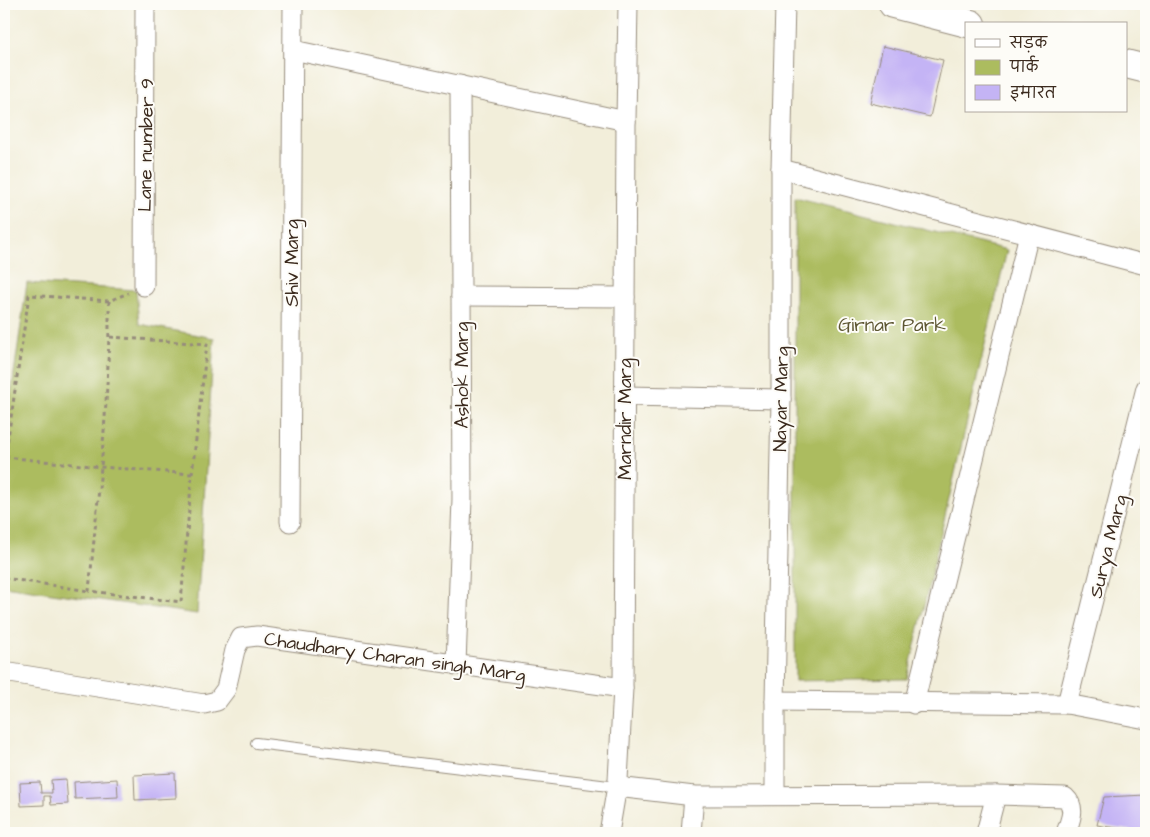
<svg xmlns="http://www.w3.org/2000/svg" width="1150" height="837" font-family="'Architects Daughter','Playpen Sans Deva',sans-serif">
<rect width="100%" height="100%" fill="#fdfcf7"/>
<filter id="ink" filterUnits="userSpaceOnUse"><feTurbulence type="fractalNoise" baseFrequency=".02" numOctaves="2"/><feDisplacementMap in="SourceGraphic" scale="10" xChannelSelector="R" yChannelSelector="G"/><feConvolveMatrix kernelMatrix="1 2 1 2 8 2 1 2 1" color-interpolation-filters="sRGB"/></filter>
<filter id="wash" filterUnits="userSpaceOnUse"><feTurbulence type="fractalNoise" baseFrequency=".0096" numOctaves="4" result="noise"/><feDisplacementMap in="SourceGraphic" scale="20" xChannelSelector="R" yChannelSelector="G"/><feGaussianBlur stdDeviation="1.12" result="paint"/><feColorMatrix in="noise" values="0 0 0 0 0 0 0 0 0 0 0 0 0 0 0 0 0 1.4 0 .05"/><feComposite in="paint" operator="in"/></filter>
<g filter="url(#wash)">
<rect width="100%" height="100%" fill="#f2eeda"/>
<g fill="#acbc5f" stroke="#74733e">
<path d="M795,197L1007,250L907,679L795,681Z"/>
<path d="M27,283L136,290L139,324L214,338L197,614L4,586V443Z"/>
</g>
<g id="blocks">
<g fill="#c4b4f5">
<path d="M883,46L943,60L930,117L870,103Z"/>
<path d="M175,773L176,798L135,800L134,775Z"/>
<path d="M66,779L68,804L51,805L50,796H44V805L21,806L20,783L40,782L41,793H52L51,780Z"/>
<path d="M117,779L118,797L75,799L74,782Z"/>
<path d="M1146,795V833L1097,825L1104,797Z"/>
</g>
</g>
</g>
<g filter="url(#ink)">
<use href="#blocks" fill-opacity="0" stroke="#968c7c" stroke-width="1"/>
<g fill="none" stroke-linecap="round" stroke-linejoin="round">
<g stroke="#968c7c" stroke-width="12">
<path id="lane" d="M256,743L617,787"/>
</g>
<g stroke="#968c7c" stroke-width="21">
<g id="street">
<path d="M293,50L626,121"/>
<path d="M781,169L1146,265"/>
<path d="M144,286L145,4"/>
<path d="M461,296L625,297"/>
<path d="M625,396L781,399"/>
<path d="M290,522L293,4"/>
<path d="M456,665L462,499L460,85"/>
<path d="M4,672L204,704L217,701L226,689L235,650L241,638L257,636L623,688"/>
<path d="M775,701L1067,704L1146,719"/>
<path d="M914,704L1029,234"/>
<path d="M1067,704L1146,388"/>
<path d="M617,787L694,796L996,795L1065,797C1077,808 1070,820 1066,833"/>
<path d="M775,794V701L781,399V169L785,4"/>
<path d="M609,833L618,780L623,688L626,121L628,4"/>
<path d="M691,833L694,796"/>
<path d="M986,833L996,795"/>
</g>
</g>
<g stroke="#968c7c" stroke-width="30">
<g id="secondary">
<path d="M893,4L971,24"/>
<path d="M1126,64L1146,69"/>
</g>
</g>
<g stroke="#968c7c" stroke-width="3" stroke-dasharray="4 4" stroke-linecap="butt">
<path d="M109,301C110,398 98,495 89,591L181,602L192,474L207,344L110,337"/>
<path d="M5,457L101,467L192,474"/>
<path d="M4,465L29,295L109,301L128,293"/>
<path d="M4,578L89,591"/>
</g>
<use href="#lane" stroke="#fff" stroke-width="10"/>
<use href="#street" stroke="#fff" stroke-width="19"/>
<use href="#secondary" stroke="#fff" stroke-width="28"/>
</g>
</g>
<g text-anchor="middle" stroke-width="4" stroke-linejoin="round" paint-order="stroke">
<g font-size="19" fill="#3b2a1e" stroke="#fdfcf7">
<text transform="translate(145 145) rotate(-89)" y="7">Lane number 9</text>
<text transform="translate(291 263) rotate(-90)" y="7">Shiv Marg</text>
<text transform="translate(461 375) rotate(-90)" y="7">Ashok Marg</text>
<text transform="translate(780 399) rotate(-89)" y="7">Nayar Marg</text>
<text transform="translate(624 419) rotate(-90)" y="7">Marndir Marg</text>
<text transform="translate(1107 546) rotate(-76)" y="7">Surya Marg</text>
<text transform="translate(395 656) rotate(8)" y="7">Chaudhary Charan singh Marg</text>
</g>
<g font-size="19" fill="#5d5632" stroke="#fdfcf7">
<text x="892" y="331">Girnar Park</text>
</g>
</g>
<rect width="1150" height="837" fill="none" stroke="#fdfcf7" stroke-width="20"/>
<rect x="965" y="22" width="162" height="90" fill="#fdfcf7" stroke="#afa8a0"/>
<rect x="975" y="39" width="25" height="8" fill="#ffffff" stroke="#afa8a0"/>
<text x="1010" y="48" font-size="15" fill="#3b2a1e">सड़क</text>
<rect x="975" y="60" width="25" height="15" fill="#acbc5f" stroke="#afa8a0"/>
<text x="1010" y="72" font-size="15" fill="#3b2a1e">पार्क</text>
<rect x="975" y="85" width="25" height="15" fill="#c4b4f5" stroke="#afa8a0"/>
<text x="1010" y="98" font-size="15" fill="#3b2a1e">इमारत</text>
</svg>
